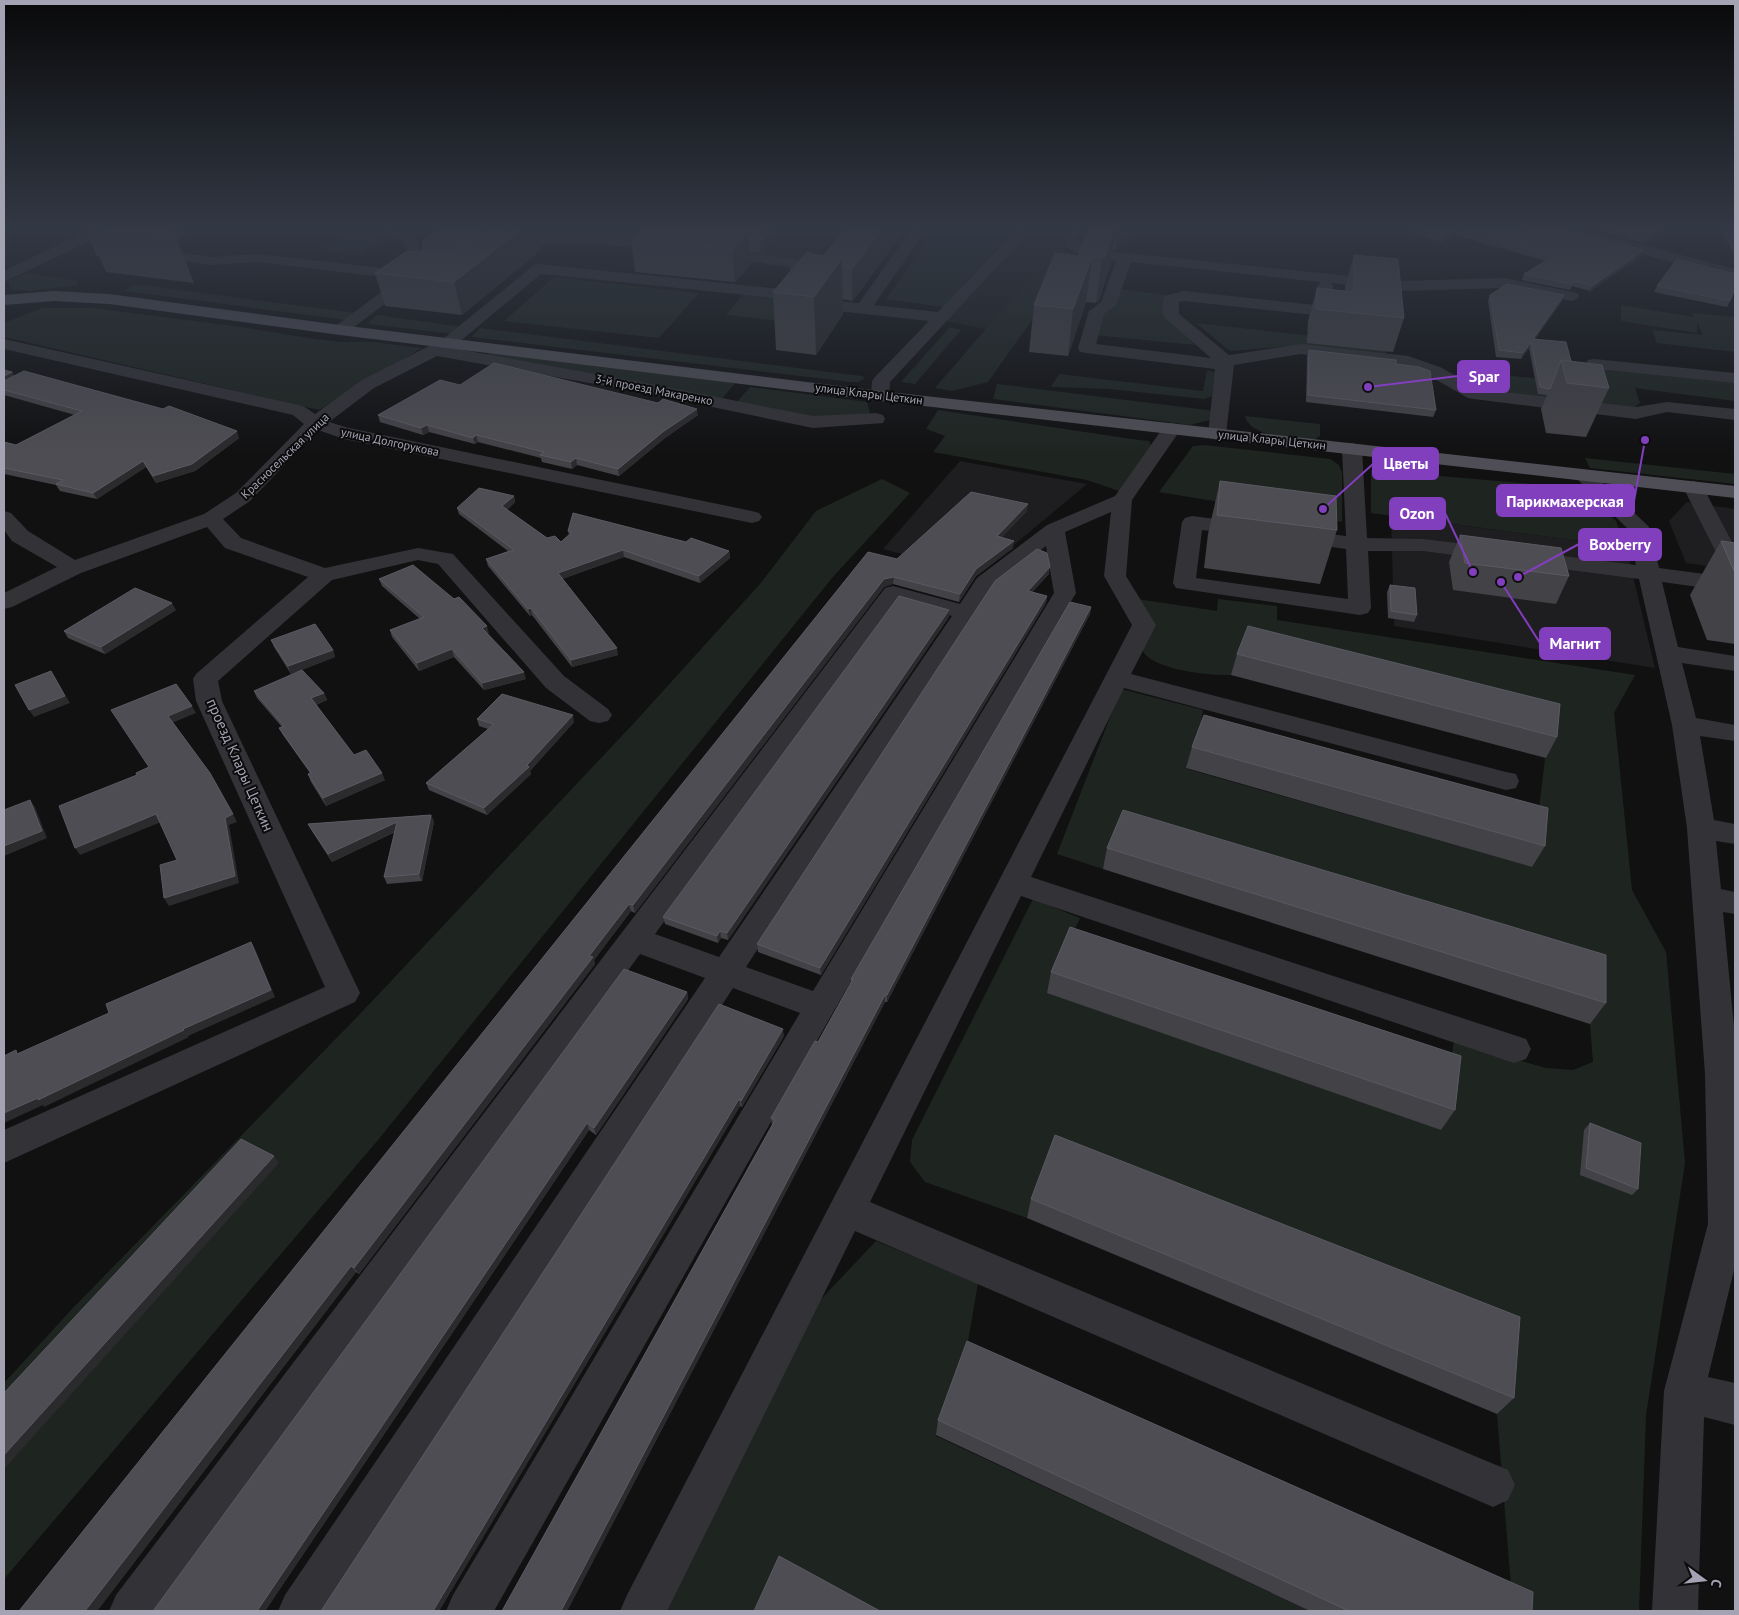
<svg xmlns="http://www.w3.org/2000/svg" width="1739" height="1615" font-family="'PT Sans',sans-serif">
<rect width="100%" height="100%" fill="#111112"/>
<g fill="#1e1d1f">
<path d="M588,229H841L813,262L580,241V235Z"/>
<path d="M1032,229H1083L1064,251L1005,333L946,321Z"/>
<path d="M960,461L1087,484L978,575L883,549Z"/>
<path d="M1687,502L1735,509V570L1686,563L1669,521Z"/>
<path d="M1391,516L1626,547L1655,668L1394,626Z"/>
</g>
<g fill="#1e2521">
<path d="M937,229H1015L943,307L886,299Z"/>
<path d="M348,233L386,238L360,255L321,250Z"/>
<path d="M1056,248L1078,255L988,382L952,391L935,388Z"/>
<path d="M27,273L78,281L77,285L30,291L11,289L8,281Z"/>
<path d="M554,277L699,293L659,338L504,321Z"/>
<path d="M134,284L356,313L346,320L124,291Z"/>
<path d="M1119,289L1167,295L1165,315L1195,345L1094,335L1101,312Z"/>
<path d="M744,293L795,299L797,323L726,315Z"/>
<path d="M1621,305L1694,317L1693,313L1735,317V352L1657,343L1652,330L1703,335L1697,322V333L1621,321Z"/>
<path d="M42,308H92L241,327L314,339L341,342H373L422,348L319,410L4,337V323Z"/>
<path d="M377,315L462,327L454,334L367,324Z"/>
<path d="M1196,323L1392,345L1385,354L1300,345L1230,351Z"/>
<path d="M950,327L961,330L915,384L901,382Z"/>
<path d="M480,328L862,376L865,378L859,382H851L472,337Z"/>
<path d="M490,352L736,382L721,400L487,355Z"/>
<path d="M1601,367L1735,382V401L1635,388L1640,403L1635,407L1624,408L1506,397L1498,375L1550,379Z"/>
<path d="M1207,370L1215,372L1212,396L1205,399L1109,389L1051,387L1059,374L1203,391Z"/>
<path d="M997,384L1215,411L1214,419L1190,425L993,399Z"/>
<path d="M750,387L867,402L870,413C822,425 783,412 736,403Z"/>
<path d="M938,410L1139,440L1149,441L1153,449L1119,491L1087,480L933,452L945,436L926,429Z"/>
<path d="M1245,416L1320,424V436L1315,439C1297,439 1250,438 1245,416Z"/>
<path d="M1204,445L1330,459L1339,465L1342,472V522L1159,492L1193,446Z"/>
<path d="M1585,458L1735,474V484L1590,468Z"/>
<path d="M1371,470L1579,488L1616,521L1626,547L1371,513Z"/>
<path d="M882,479L910,493L832,578L378,1140L4,1579V1383L73,1308L360,1014L634,723L760,584L816,511Z"/>
<path d="M1137,599L1217,611L1218,599L1277,606V620L1635,675L1614,713L1632,890L1666,952L1685,1163L1646,1415L1639,1611H1513L1497,1414L1503,1335L1051,1155L1027,1218L925,1182L910,1162L912,1140L1033,899L1080,918L1066,948L1448,1076L1454,1042L1546,1068L1573,1070L1593,1062L1590,1024L1119,832L1103,869L1057,854L1121,689L1203,710L1199,736L1187,769L1532,867L1549,726L1231,675C1212,676 1149,670 1142,649C1138,634 1139,614 1137,599Z"/>
<path d="M876,1241L978,1283L965,1359L936,1436L1310,1611H667L661,1597L808,1313Z"/>
</g>
<g fill="none" stroke-linecap="round" stroke-linejoin="round">
<g fill="#333237" fill-rule="evenodd">
<path d="M91,229H110L108,232L4,282V271Z"/>
<path d="M177,229H195L160,250L212,257L257,254L407,271L412,264L404,242L377,232L375,229H396L415,236L426,264L418,279L346,333H334L332,330L334,327L399,279L257,262L212,265L145,256L140,255L138,252L140,249Z"/>
<path d="M912,229H926L874,305L938,312L1017,229H1032L890,382L889,396L886,400L880,401L874,400L871,396L872,381L875,377L929,321L819,309L795,300L541,274L452,348L640,382L813,416L876,413L883,415L885,419L883,423L813,428L640,392L437,356L374,388L329,422L349,428L752,511L759,513L762,517L759,521L752,523L344,439L318,430L250,501L223,519L241,538L325,568L418,548L453,554L564,676L608,709L612,715L608,721L599,723L590,721L546,688L438,564L418,560L332,580L218,681L222,701L360,993L355,1002L4,1163V1130L325,987L196,701L193,679L196,674L308,577L225,548L207,527L81,573L12,607L4,609V593L57,567L12,541L4,530V511L11,513L28,531L75,560L204,514L236,493L304,424L293,415L4,349V339L299,405L305,407L315,414L362,380L443,339L533,266L538,264L790,290V267L709,256L707,253L709,250L714,249L802,260L804,263L806,293L822,300L859,303Z"/>
<path d="M1069,229H1084L1078,237V242L1095,250L1400,281L1505,278L1577,293L1579,296L1577,299L1571,301L1505,288L1400,291L1331,283L1333,286L1331,311L1329,314L1323,316L1184,301L1179,302V314L1229,355L1301,344L1408,356L1440,367L1479,389L1636,407L1667,402L1735,409V420L1667,412L1636,419L1474,399L1468,398L1428,375L1399,365L1301,354L1234,365L1226,434L1224,438L1217,440L1210,438L1208,434L1215,369L1086,353L1080,352L1078,348L1089,311L1101,302L1116,261C1098,259 1082,257 1066,247L1064,237ZM1131,262L1321,282L1317,286L1315,305L1184,291L1165,296C1162,301 1161,313 1165,318L1211,358L1096,344L1104,314L1116,305Z"/>
<path d="M1557,229H1582L1735,269V279L1559,232Z"/>
<path d="M593,235L669,244L674,245L676,248L674,251L669,252L593,243L513,246L504,250L499,249L497,246L504,239L509,238Z"/>
<path d="M1594,359L1735,373V383L1588,368L1585,364L1588,360Z"/>
<path d="M1172,423L1179,425L1181,429L1132,500L1126,576L1156,625L1131,674L1506,772L1516,774L1519,781L1516,788L1506,790L1124,688L1031,877L1514,1035L1526,1039L1531,1049L1526,1059L1514,1063L1021,896L870,1202L1508,1470L1515,1485L1508,1500L1493,1507L855,1231L667,1611H620L627,1595L1132,625L1104,576L1111,512L1065,532L1076,593L831,1016L494,1611H446L453,1595L800,1013L733,988L328,1611H278L285,1595L705,978L640,954L160,1611H109L116,1595L885,588L893,586L960,604L977,578L1047,525L1115,496L1165,425ZM1046,546L1054,593L813,991L746,967L993,587ZM898,601L952,616L719,957L655,934Z"/>
<path d="M1352,443L1359,445L1362,449L1367,538L1423,539L1636,565L1628,529L1573,475L1576,471L1583,469L1590,471L1645,523L1649,527L1659,568L1735,578V592L1662,582L1678,647L1735,656V671L1682,663L1696,718L1735,725V741L1700,736L1714,820L1735,824V844L1716,841L1721,889L1735,892V914L1723,912L1735,1037V1266L1708,1377L1735,1383V1425L1704,1417L1698,1611H1652L1664,1391L1708,1224L1705,1074L1687,828L1672,725L1639,579L1423,551H1368L1371,608L1368,613L1360,615L1176,588L1173,583L1182,522L1185,518L1192,516L1247,523L1254,525L1258,529L1254,533L1247,535L1202,530L1196,578L1348,599L1346,549L1297,542L1289,541L1286,536L1289,531L1297,530L1346,536L1342,449L1345,445Z"/>
<path d="M1693,481L1700,483L1703,487L1735,548V568L1724,567L1721,562L1683,487L1686,483Z"/>
</g>
<path fill="#4f4e56" fill-rule="evenodd" d="M54,291L109,294L340,325L880,391L1735,486V498L880,401L340,335L109,304L54,301L4,305V295Z"/>
</g>
<g fill="#434247">
<path d="M85,229H172L177,239L194,283L106,272L99,256H97Z"/>
<path d="M782,229L761,253L750,252L751,264L735,282L635,272L631,240Z"/>
<path d="M905,229L855,298L852,301L843,299V314L816,355L776,350L773,292L817,255L823,256Z"/>
<path d="M1088,229H1134L1115,250H1113L1111,262L1099,301L1096,303L1086,302L1068,356L1029,352L1034,305L1078,256Z"/>
<path d="M1401,229H1565L1644,250L1642,256L1590,291L1572,286L1570,290L1522,280L1524,274L1546,261L1455,235L1441,242Z"/>
<path d="M1591,229H1663L1661,234L1644,243Z"/>
<path d="M1719,229H1735V255Z"/>
<path d="M538,235L541,250L462,315L385,306L375,273L421,252Z"/>
<path d="M1354,255L1404,318L1393,352L1307,343L1308,321L1317,288L1345,291V287Z"/>
<path d="M1657,286L1730,301L1727,307L1654,292Z"/>
<path d="M1490,295H1564L1562,301L1535,339L1571,361L1609,388L1586,437L1546,433L1541,409L1547,395L1538,394L1529,348L1521,359L1496,357L1488,301Z"/>
<path d="M1309,350L1396,364L1436,410L1433,417L1306,402L1307,357Z"/>
<path d="M4,370L12,372L14,376L239,438L195,471L156,483L146,467L97,499L60,491L56,485L4,474V442L16,445L75,415L4,395Z"/>
<path d="M460,385L698,415L665,438L619,476L577,465L572,469L542,462L541,458L478,442L475,444L429,432L423,435L380,422L378,415Z"/>
<path d="M1220,481L1337,530L1320,584L1204,568L1208,534Z"/>
<path d="M514,496L515,502L507,510L547,538L561,542L569,535L568,531L686,542L729,551L730,558L700,583L624,557L562,579L618,655L572,667L532,615L530,616L488,566L486,559L508,551L459,514L457,508Z"/>
<path d="M1027,511L1002,537L1013,548L976,576L959,602L893,584L884,587L635,913L631,911L594,960L595,964L359,1274L356,1272L97,1611H19L897,559Z"/>
<path d="M1460,535L1569,576L1556,604L1453,590L1449,562Z"/>
<path d="M1721,541L1735,543V644L1707,640L1690,595Z"/>
<path d="M1049,574L1032,592L1047,596L1046,603L821,975L758,952L757,944L995,581Z"/>
<path d="M379,579L489,633L487,634L526,679L484,690L454,657L419,671L392,637L390,630L420,619L382,586Z"/>
<path d="M1390,585L1417,615L1414,622L1388,618L1387,592Z"/>
<path d="M1091,607L1090,614L887,1002H885L567,1611H502L772,1125L771,1118L818,1042L851,983V979Z"/>
<path d="M176,610L105,654L68,638L64,631Z"/>
<path d="M949,617L728,940L721,938L718,943L665,924L663,917Z"/>
<path d="M271,640L333,650L335,657L291,674L274,647Z"/>
<path d="M1237,654L1557,737L1546,758L1231,675Z"/>
<path d="M254,691L324,693L327,700L316,705L354,755L385,780L326,806L311,782L308,774L310,773L283,735L279,728L282,727L257,698Z"/>
<path d="M477,719L574,722L530,771L531,774L487,815L429,790L426,783L488,729L479,726Z"/>
<path d="M1192,747L1545,846L1532,867L1186,768Z"/>
<path d="M431,815L434,822L422,881L387,884L384,877L395,832L332,862L312,831L308,824Z"/>
<path d="M1107,848L1606,1003L1590,1024L1103,869Z"/>
<path d="M1051,972L1455,1110L1441,1130L1047,993Z"/>
<path d="M687,992L688,999L596,1135L589,1130L265,1611H153Z"/>
<path d="M784,1036L742,1107L740,1106L439,1611H321Z"/>
<path d="M1590,1123L1638,1189L1632,1195L1580,1175L1584,1130Z"/>
<path d="M1031,1199L1514,1398L1497,1414L1027,1218Z"/>
<path d="M938,1420L1532,1611H1310L936,1435Z"/>
</g>
<g fill="#2b2a2d">
<path d="M522,229H548L538,235L541,250L462,315L454,282Z"/>
<path d="M772,229H782L761,253L760,242Z"/>
<path d="M882,229H905L855,298L852,301V268Z"/>
<path d="M1114,229H1116L1111,262L1099,301L1096,303L1102,258Z"/>
<path d="M1118,229H1134L1115,250Z"/>
<path d="M1457,229L1455,235L1441,242L1443,237Z"/>
<path d="M1661,229H1663L1661,234L1644,243L1646,238Z"/>
<path d="M749,232L751,264L735,282L732,250Z"/>
<path d="M1644,250L1642,256L1590,291L1592,286Z"/>
<path d="M1092,257L1086,302L1068,356L1073,309Z"/>
<path d="M842,258L843,314L816,355L814,297Z"/>
<path d="M1564,295L1562,301L1531,345L1533,339Z"/>
<path d="M1531,342L1529,348L1521,359L1523,353Z"/>
<path d="M12,372L15,378L4,383V376Z"/>
<path d="M697,409L698,415L665,438L619,476L618,469L664,431Z"/>
<path d="M427,425L429,432L423,435L421,428Z"/>
<path d="M237,431L239,438L195,471L156,483L153,476Z"/>
<path d="M476,435L478,442L475,444L473,438Z"/>
<path d="M576,458L577,465L572,469L571,462Z"/>
<path d="M143,461L146,467L97,499L93,493Z"/>
<path d="M514,496L515,502L504,513L502,506Z"/>
<path d="M1028,504L1027,511L996,543L997,536Z"/>
<path d="M1014,541L1013,548L976,576L959,602L960,594L976,569Z"/>
<path d="M623,550L624,557L559,580L558,573Z"/>
<path d="M729,551L730,558L700,583L699,576Z"/>
<path d="M1050,567L1049,574L1027,598L1028,591Z"/>
<path d="M894,577L893,584L884,587L635,913L633,905L884,579Z"/>
<path d="M1047,596L1046,603L821,975L820,968Z"/>
<path d="M172,603L176,610L105,654L101,647Z"/>
<path d="M1091,607L1090,614L887,1002V995Z"/>
<path d="M531,608L532,615L530,616L528,609Z"/>
<path d="M949,610V617L728,940L727,933Z"/>
<path d="M487,626L489,633L484,635L482,628Z"/>
<path d="M617,648L618,655L572,667L571,660Z"/>
<path d="M452,649L454,657L419,671L417,663Z"/>
<path d="M333,650L335,657L291,674L288,666Z"/>
<path d="M51,671L70,703L34,717L29,710Z"/>
<path d="M524,672L526,679L484,690L482,683Z"/>
<path d="M324,693L327,700L314,706L311,698Z"/>
<path d="M192,706L196,713L172,723L168,716Z"/>
<path d="M573,715L574,722L530,771L531,774L487,815L484,808L527,765Z"/>
<path d="M382,773L385,780L326,806L323,798Z"/>
<path d="M30,800L35,807L47,838L4,856V846Z"/>
<path d="M156,814L161,822L80,855L75,848Z"/>
<path d="M233,814L237,822L229,825L239,883L169,906L164,898L225,818Z"/>
<path d="M431,815L434,822L422,881L419,874Z"/>
<path d="M397,822L400,829L332,862L328,854Z"/>
<path d="M629,904L631,911L594,960L595,964L359,1274L354,1268Z"/>
<path d="M720,931L721,938L718,943L717,936Z"/>
<path d="M251,942L255,949L275,997L188,1036L189,1037L44,1107L43,1105L4,1123V1113L183,1029Z"/>
<path d="M687,992L688,999L596,1135L594,1128Z"/>
<path d="M885,995V1002L567,1611H561Z"/>
<path d="M783,1029L784,1036L742,1107L741,1101Z"/>
<path d="M739,1099L740,1106L439,1611H433Z"/>
<path d="M587,1123L589,1130L265,1611H257Z"/>
<path d="M274,1156L279,1163L4,1469V1455Z"/>
<path d="M351,1266L356,1272L97,1611H85Z"/>
</g>
<g fill="#4e4d53" stroke="#5b5a62">
<path d="M93,229H172L177,239Z"/>
<path d="M439,229H487L453,254L449,255L421,252L423,248L422,242Z"/>
<path d="M489,229H522L454,282L375,273L407,251L449,255L455,253Z"/>
<path d="M643,229H723L749,232L732,250L631,240Z"/>
<path d="M723,229H772L760,242L749,241V232Z"/>
<path d="M844,229H882L855,265L852,268L843,267L842,258L823,256Z"/>
<path d="M1088,229H1114L1105,256L1102,258L1092,257L1073,309L1034,305L1055,253L1078,256Z"/>
<path d="M1420,229H1457L1443,237Z"/>
<path d="M1457,229H1565L1644,250L1592,286L1574,281L1572,284L1524,274L1553,256Z"/>
<path d="M1614,229H1661L1646,238Z"/>
<path d="M807,252L817,255L842,258L814,297L773,292Z"/>
<path d="M1354,255L1398,259L1404,318L1316,309L1317,288L1354,292Z"/>
<path d="M1677,259L1735,274V288L1730,301L1657,286Z"/>
<path d="M1507,284L1564,295L1533,339L1566,342L1571,361L1561,360L1550,389L1540,387L1531,342L1523,353L1499,350L1490,295Z"/>
<path d="M1309,350L1396,360V364L1419,367L1430,371L1436,410L1308,395Z"/>
<path d="M1561,360L1602,365L1609,388L1567,383Z"/>
<path d="M494,363L658,403L663,399L697,409L664,431L618,469L576,458L571,462L540,455L544,452L476,435L473,438L427,425L421,428L378,415L440,380L460,385Z"/>
<path d="M4,370L12,372L4,376Z"/>
<path d="M24,371L163,409L169,406L237,431L192,464L153,476L143,461L93,493L56,484L63,480L4,468V442L16,445L82,411L4,390V381Z"/>
<path d="M1220,481L1336,496L1337,530L1217,515Z"/>
<path d="M479,488L514,496L502,506L547,538L555,536L561,542L572,532L568,531L573,513L686,542L691,538L729,551L699,576L623,550L558,573L617,648L571,660L531,608L528,609L486,559L514,550L457,508Z"/>
<path d="M971,492L1028,504L997,536L1014,541L976,569L960,594L894,577L884,579L633,905L629,904L589,956L593,957L354,1268L351,1266L85,1611H19L868,552L897,559Z"/>
<path d="M1460,535L1561,548L1569,576L1465,563Z"/>
<path d="M1721,541L1735,543V573Z"/>
<path d="M1037,549L1047,553L1050,567L1028,591L1047,596L820,968L757,944L995,581Z"/>
<path d="M413,565L454,599L459,597L487,626L482,628L524,672L482,683L452,649L417,663L390,630L424,617L379,579Z"/>
<path d="M1390,585L1415,588L1417,615L1391,611Z"/>
<path d="M135,588L172,603L101,647L64,631Z"/>
<path d="M899,596L949,610L727,933L720,931L717,936L663,917Z"/>
<path d="M1070,602L1091,607L887,995H885L561,1611H502L775,1120L771,1118L815,1041L818,1042L853,979H851Z"/>
<path d="M315,624L333,650L288,666L271,640Z"/>
<path d="M1248,626L1560,704L1557,737L1237,654Z"/>
<path d="M302,670L324,693L311,698L354,755L366,750L382,773L323,798L308,774L311,773L279,728L284,726L254,691Z"/>
<path d="M51,671L65,696L29,710L15,685Z"/>
<path d="M176,684L192,706L168,716L210,773L233,814L225,818L235,876L164,898L160,865L177,860L156,814L75,848L59,806L137,775L136,773L149,767L111,710Z"/>
<path d="M502,694L573,715L527,765L529,767L484,808L426,783L494,724L477,719Z"/>
<path d="M1204,715L1548,808L1545,846L1192,747Z"/>
<path d="M30,800L42,831L4,846V810Z"/>
<path d="M1123,810L1606,955V1003L1107,848Z"/>
<path d="M431,815L419,874L384,877L397,822L328,854L308,824Z"/>
<path d="M1070,927L1461,1056L1455,1110L1051,972Z"/>
<path d="M251,942L271,990L183,1029L184,1030L38,1100V1098L4,1113V1056L16,1050L17,1054L109,1013L106,1004Z"/>
<path d="M624,969L687,992L594,1128L587,1123L257,1611H153Z"/>
<path d="M719,1004L783,1029L741,1101L739,1099L433,1611H321Z"/>
<path d="M1590,1123L1641,1143L1638,1189L1586,1168Z"/>
<path d="M1055,1135L1520,1317L1514,1398L1031,1199Z"/>
<path d="M241,1139L274,1156L4,1455V1393Z"/>
<path d="M967,1341L1533,1592L1532,1611H1349L938,1420Z"/>
<path d="M779,1556L880,1611H754Z"/>
</g>
<linearGradient id="sky" x2="0" y2="1"><stop stop-color="#09090a"/><stop offset="0.5" stop-color="#323844"/><stop offset="1" stop-color="#323844" stop-opacity="0"/></linearGradient>
<rect width="1739" height="455" fill="url(#sky)"/>
<g text-anchor="middle" stroke-width="4" stroke-linejoin="round" paint-order="stroke">
<g font-size="12" fill="#a3a3b3" stroke="#0c0c0d">
<text transform="translate(654 390) rotate(11)" y="4">3-й проезд Макаренко</text>
<text transform="translate(869 394) rotate(7)" y="4">улица Клары Цеткин</text>
<text transform="translate(1272 440) rotate(6)" y="4">улица Клары Цеткин</text>
<text transform="translate(390 442) rotate(12)" y="4">улица Долгорукова</text>
<text transform="translate(285 456) rotate(-44)" y="4">Красносельская улица</text>
</g>
<g font-size="15" fill="#a3a3b3" stroke="#0c0c0d">
<text transform="translate(240 765) rotate(66)" y="5">проезд Клары Цеткин</text>
</g>
</g>
<path fill="none" stroke="#813ebd" stroke-width="2" d="M1368 387L1458 376M1323 509L1373 464M1645 440L1634 501M1473 572L1445 513M1518 577L1579 544M1501 582L1540 643"/>
<g fill="#813ebd" stroke="#0c0c0d" stroke-width="2">
<circle cx="1368" cy="387" r="5"/>
<circle cx="1323" cy="509" r="5"/>
<circle cx="1645" cy="440" r="5"/>
<circle cx="1473" cy="572" r="5"/>
<circle cx="1518" cy="577" r="5"/>
<circle cx="1501" cy="582" r="5"/>
</g>
<g fill="#813ebd" stroke="#813ebd" stroke-width="2">
<rect x="1458" y="361" width="51" height="31" rx="5"/>
<rect x="1373" y="448" width="65" height="31" rx="5"/>
<rect x="1497" y="485" width="137" height="31" rx="5"/>
<rect x="1390" y="498" width="55" height="31" rx="5"/>
<rect x="1579" y="529" width="82" height="31" rx="5"/>
<rect x="1540" y="628" width="70" height="31" rx="5"/>
</g>
<g font-size="16" text-anchor="middle" font-weight="bold" fill="#fff">
<text x="1484" y="382">Spar</text>
<text x="1406" y="469">Цветы</text>
<text x="1565" y="507">Парикмахерская</text>
<text x="1417" y="519">Ozon</text>
<text x="1620" y="550">Boxberry</text>
<text x="1575" y="649">Магнит</text>
</g>
<rect width="1739" height="1615" fill="none" stroke="#a3a3b3" stroke-width="10"/>
<g transform="translate(1704 1580) rotate(105)" stroke="#0c0c0d" stroke-width="4" paint-order="stroke">
<path d="M0-4L9 19L0 12L-9 19Z" fill="#a3a3b3"/>
<text y="-8" font-size="14" font-weight="bold" text-anchor="middle" fill="#a3a3b3">С</text>
</g>
</svg>
